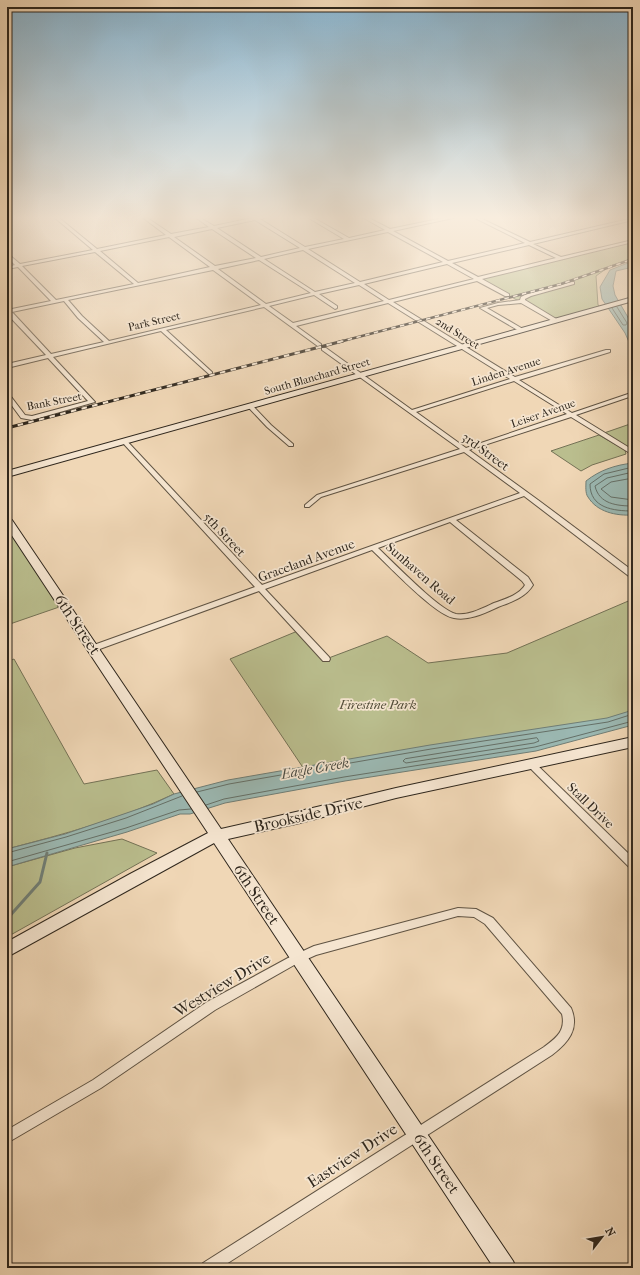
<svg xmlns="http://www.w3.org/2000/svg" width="640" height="1275" font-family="'IM FELL French Canon',serif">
<rect width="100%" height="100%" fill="#f0d7b6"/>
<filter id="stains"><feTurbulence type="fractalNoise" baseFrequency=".005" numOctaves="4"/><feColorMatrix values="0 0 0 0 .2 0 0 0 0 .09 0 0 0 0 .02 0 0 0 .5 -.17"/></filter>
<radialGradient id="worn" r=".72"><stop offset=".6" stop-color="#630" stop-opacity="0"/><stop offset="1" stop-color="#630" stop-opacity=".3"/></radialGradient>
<g fill="#babe8e" stroke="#747256">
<path d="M633,241V258L610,266L596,276L598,305L602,308L556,321L478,279Z"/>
<path d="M633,423V451L604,433Z"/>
<path d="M599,435L625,450L626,454L592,465L581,471L551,451Z"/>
<path d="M7,520L65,605L7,625Z"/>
<path d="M633,599V720L310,778L230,659L300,630L326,659L387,636L428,663L507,653Z"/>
<path d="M14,659L84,784L157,770L174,794C121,819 64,834 7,849V662Z"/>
<path d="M122,839L157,853L7,937V867L75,848Z"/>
</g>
<g fill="#9bb8b2" stroke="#707e76">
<path d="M633,261V267L616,271L613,286L615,295L633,326V351L625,333L602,299L600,287L610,270Z"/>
<path d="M633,463V515C616,516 597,512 588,497C585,493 586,486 586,481C600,470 615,465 633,463Z"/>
<path d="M633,710V725L536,751L345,781L225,803L190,814H180L127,832L7,867V849L65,834L153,804L174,794L228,780L430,745L607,718Z"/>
</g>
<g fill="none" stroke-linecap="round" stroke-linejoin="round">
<g stroke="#657068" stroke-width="1">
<path d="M612,308L623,325H626L627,323L617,307"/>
<path d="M633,467L604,474L590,484C590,508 613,511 633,511"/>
<path d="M633,472L607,478L595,486C599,504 617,506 633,506"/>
<path d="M633,478L611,482L601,489L611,497L633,500"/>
<path d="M537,738L539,741L534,743L406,763L403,761L405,759Z"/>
<path d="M197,792L229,784L431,749L608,722L633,714"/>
<path d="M206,805L224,799L344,777L535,747L633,721"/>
<path d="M7,853L66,837L126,818L182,796"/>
<path d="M7,862L126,828L179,810L191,809"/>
</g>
<path stroke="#707e76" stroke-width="3" d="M7,919L40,882L47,853"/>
<g stroke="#5f5343" stroke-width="2">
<g id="street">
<path d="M54,217H58L97,249L166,235L142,217H146L171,234L209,227L195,217H199L214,226L252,218L251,217H268L260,219L305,247L344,239L307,217H312L349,238L385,230L362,217H367L390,229L448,217H455L453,218L393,231L448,261L525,243L473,217H478L530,242L633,218V220L533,244L561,257L633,240V242L482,279L509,294V296H505L477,281L393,302L515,377L606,350H610V352L519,380L572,413L628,394H632V396L576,415L633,450V455L571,417L469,450L538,500L633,571V577H630L524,496L456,520L528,577L533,585C525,598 511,602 498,607C485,613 469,621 454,618C435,615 388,565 372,550L265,589L329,657L330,659L329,661H323L259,591L97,650H91L90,648L91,646L255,587L122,442V440H126L262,585L520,493L464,452L321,497L309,507H305V505L317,495L460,449L322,350V348H326L412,410L510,379L388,303L296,326L321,344V346L319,347L264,307L166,330L212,372V374L210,375L161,331L53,357L95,402L32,420L21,418L7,399V393L9,394L25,415L32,416L88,401L48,358L7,368V364L46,355L7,314V310L51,301L18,267L7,269V267L15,265L7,257V253L20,264L93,250ZM255,220L300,248L261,257L217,228ZM212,229L256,258L215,266L174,237ZM388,232L443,262L360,282L308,249ZM169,237L210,267L138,283L100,251ZM529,245L556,258L478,277L452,263ZM303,250L355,283L315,292L264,259ZM95,252L134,284L56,300L22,266ZM259,260L311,293L266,304L218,269ZM447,264L474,279L389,300L364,284ZM213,270L261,305L109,341L82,316L68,300ZM359,285L384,301L293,323L269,306L314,295L335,309L337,308V306L319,294ZM64,301L78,318L104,342L51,354L12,312ZM514,381L567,414L466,448L416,412ZM450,522L522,581L525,585C519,595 505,599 494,603C483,608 468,616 456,614C439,610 393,562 378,548Z"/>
<path d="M572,282H574V284L531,296L525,299V300L558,320V322H554L521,303L498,305L487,308L523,329V331L521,332L480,308L498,303L520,300L521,297L527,294Z"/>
<path d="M250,404L252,405L271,425L293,444V446H289L267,427L248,407L247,406Z"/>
<path d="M531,761L534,762L633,858V868L629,867L526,764L528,762Z"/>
<path d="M458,908L476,909L493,918L571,1008C580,1029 568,1043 552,1055L220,1268H201L203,1263L544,1047C556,1038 566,1031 562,1014L485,924L474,917L458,916L316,955L296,964L215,1010L101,1088L7,1143V1130L93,1080L207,1002L288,958L314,946Z"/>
</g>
</g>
<g stroke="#2f271d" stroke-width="2">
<g id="secondary">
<path d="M633,297V301L7,477V471Z"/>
<path d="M7,517L12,520L221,829L300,811L396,788L633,737V747L396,798L300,823L228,839L513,1261L516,1268H494L214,843L7,957V942L130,874L208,833L7,528Z"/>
</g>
</g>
<use href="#street" fill="#f5e5d0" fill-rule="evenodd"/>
<use href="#secondary" fill="#f5e5d0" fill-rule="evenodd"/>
<g stroke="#2f271d" stroke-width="2.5">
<path id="rail-far1" d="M339,342L561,284L633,259"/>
</g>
<g stroke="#2f271d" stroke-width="3">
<path id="rail" d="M7,428L343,341"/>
</g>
<use href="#rail-far1" stroke="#f5e5d0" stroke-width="1.5" stroke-dasharray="4.5" stroke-linecap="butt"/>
<use href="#rail" stroke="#f5e5d0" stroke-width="2" stroke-dasharray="5.5" stroke-linecap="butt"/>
</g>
<linearGradient id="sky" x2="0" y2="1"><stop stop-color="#89b6d2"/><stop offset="0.55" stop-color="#f8edde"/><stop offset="1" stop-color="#f8edde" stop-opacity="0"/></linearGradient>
<rect width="640" height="395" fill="url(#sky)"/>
<g text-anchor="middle" stroke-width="3.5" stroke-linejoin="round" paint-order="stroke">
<g font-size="11" fill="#2f271d" stroke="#f5e5d0">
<text transform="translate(154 321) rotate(-13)" y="4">Park Street</text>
<text transform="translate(458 333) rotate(32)" y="4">2nd Street</text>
<text transform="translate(506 371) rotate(-18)" y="4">Linden Avenue</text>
<text transform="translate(317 376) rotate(-16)" y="4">South Blanchard Street</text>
<text transform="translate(54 401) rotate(-11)" y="4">Bank Street</text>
<text transform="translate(543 413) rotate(-19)" y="4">Leiser Avenue</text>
</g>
<g font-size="13" fill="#2f271d" stroke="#f5e5d0">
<text transform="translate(486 451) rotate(36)" y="5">3rd Street</text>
<text transform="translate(225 534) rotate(47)" y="5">5th Street</text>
<text transform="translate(306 560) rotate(-20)" y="5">Graceland Avenue</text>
<text transform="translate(421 573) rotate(41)" y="5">Sunhaven Road</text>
<text transform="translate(591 805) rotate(44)" y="5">Stall Drive</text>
</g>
<g font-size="13" font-style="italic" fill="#524d39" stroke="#f5e5d0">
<text x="378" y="709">Firestine Park</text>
</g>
<g font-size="14" font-style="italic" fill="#4a4b42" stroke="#f5e5d0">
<text transform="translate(315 768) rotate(-10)" y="5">Eagle Creek</text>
</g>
<g font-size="16" fill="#2f271d" stroke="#f5e5d0">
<text transform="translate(78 624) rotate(56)" y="6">6th Street</text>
<text transform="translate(308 814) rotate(-13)" y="6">Brookside Drive</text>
<text transform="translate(257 894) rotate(56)" y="6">6th Street</text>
<text transform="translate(222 984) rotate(-31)" y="6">Westview Drive</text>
<text transform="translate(352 1155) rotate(-33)" y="6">Eastview Drive</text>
<text transform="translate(437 1163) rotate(56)" y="6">6th Street</text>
</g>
</g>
<rect width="640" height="1275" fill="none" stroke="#f0d7b6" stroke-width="24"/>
<rect x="8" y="8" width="624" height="1259" fill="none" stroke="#2f271d" stroke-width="2"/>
<rect x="12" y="12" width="616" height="1251" fill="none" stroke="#2f271d"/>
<g transform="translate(602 1237) rotate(59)" stroke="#f5e5d0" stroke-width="3" paint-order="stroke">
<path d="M0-3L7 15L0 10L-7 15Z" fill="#2f271d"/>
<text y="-6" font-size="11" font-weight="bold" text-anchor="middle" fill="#2f271d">N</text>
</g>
<rect width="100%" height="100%" filter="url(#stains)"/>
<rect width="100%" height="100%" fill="url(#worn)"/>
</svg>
